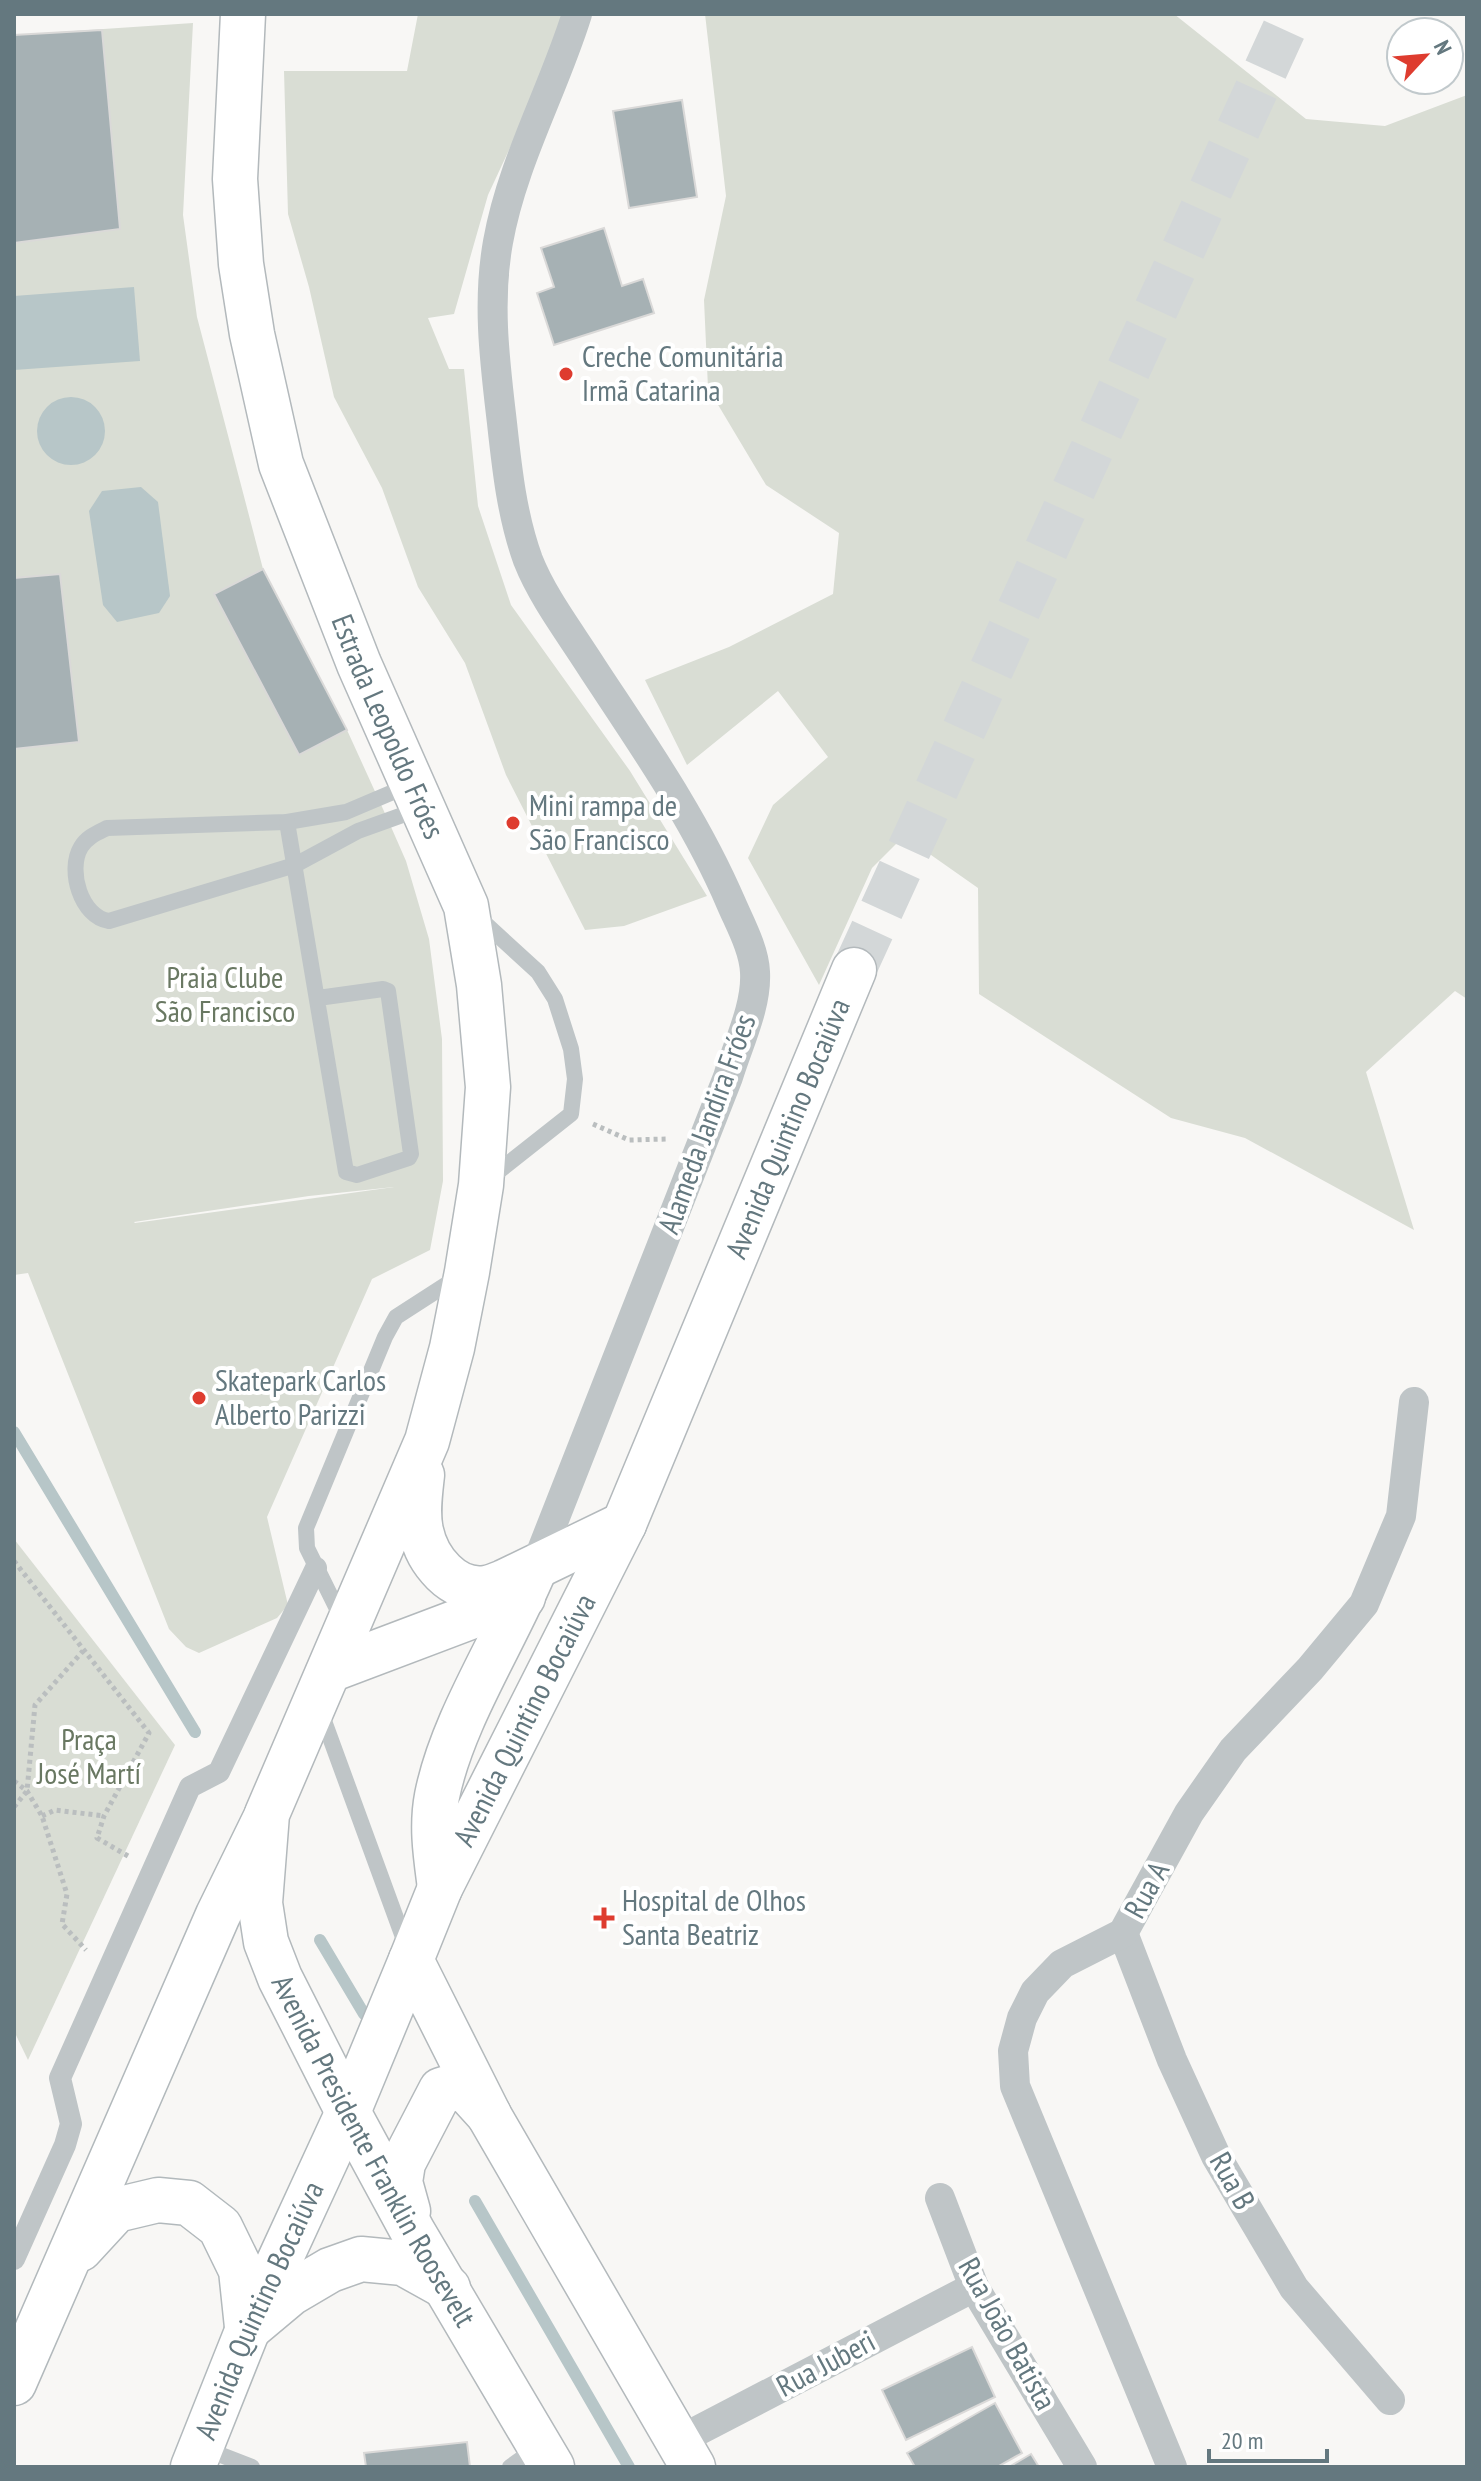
<svg xmlns="http://www.w3.org/2000/svg" width="1481" height="2481" font-family="'PT Sans Narrow',sans-serif">
<rect width="100%" height="100%" fill="#f8f7f5"/>
<g fill="#d9ddd4" fill-rule="evenodd">
<path d="M418,14H569L551,60L488,195L454,314L428,318L449,369H464L478,506L511,605L630,771L707,896L624,926L585,930L506,775L465,663L418,587L382,488L334,397L309,287L288,214L284,71H407Z"/>
<path d="M705,14H1174L1306,119L1385,126L1467,95V999L1455,991L1366,1072L1414,1230L1245,1138L1171,1118L979,994L978,888L904,836L872,868L819,985L748,858L773,805L828,757L778,691L687,765L645,680L729,647L833,594L839,533L766,485L708,388L704,300L726,196Z"/>
<path d="M193,23L183,215L197,317L263,569L347,730L388,820L406,861L429,939L442,1039L443,1181L430,1250L372,1279L267,1517L288,1605L277,1618L199,1653L186,1647L169,1629L28,1273L14,1275V35ZM394,1187L135,1223L134,1222L309,1196Z"/>
<path d="M14,1539L175,1745L28,2060L14,2031Z"/>
</g>
<g fill="#b7c6c8">
<path d="M134,287L140,361L14,370V296Z"/>
<circle cx="71" cy="431" r="34"/>
<path d="M141,487L158,502L170,596L159,613L117,622L103,605L89,511L102,491Z"/>
</g>
<g fill="none" stroke-linecap="round" stroke-linejoin="round">
<g stroke="#b7c6c8" stroke-width="12">
<path d="M14,1432L195,1732"/>
<path d="M320,1940L364,2014"/>
<path d="M475,2201L629,2467"/>
</g>
</g>
<g fill="#a6b1b4" stroke="#dad9d8" stroke-width="2">
<path d="M102,30L120,229L14,243V35Z"/>
<path d="M682,100L697,197L629,208L613,111Z"/>
<path d="M604,228L622,286L643,279L654,313L554,345L537,293L554,287L541,248Z"/>
<path d="M263,569L347,730L299,755L214,594Z"/>
<path d="M60,574L79,742L14,749V578Z"/>
<path d="M972,2347L995,2397L906,2440L882,2390Z"/>
<path d="M995,2403L1022,2453L997,2467H915L907,2453Z"/>
<path d="M467,2442L470,2467H366L364,2453Z"/>
<path d="M1031,2454L1039,2467H1009Z"/>
</g>
<g fill="none" stroke-linecap="round" stroke-linejoin="round">
<path stroke="#d3d7d8" stroke-width="44" stroke-dasharray="44 22" stroke-linecap="butt" d="M854,970L1291,14"/>
<g stroke="#b2b9bc" stroke-width="47">
<g id="secondary">
<path d="M80,2249L116,2210L158,2200L189,2203L220,2227L241,2270L247,2327"/>
<path d="M14,2383L218,1915L266,1817"/>
<path id="s1" d="M193,2467L248,2329L348,2112L411,1960"/>
</g>
</g>
<g stroke="#b3b9bc" stroke-width="47">
<g id="primary">
<path id="s2" d="M243,14L235,179L241,264L252,334L281,464L359,664L466,906L479,985L488,1087L481,1185L467,1272L452,1348L427,1441L267,1814L260,1903L266,1942L280,1978L348,2112L413,2232L552,2467"/>
<path d="M422,1475C420,1493 417,1513 421,1531C427,1560 453,1593 486,1588C492,1587 499,1584 504,1582L624,1524"/>
<path d="M330,1670L523,1597"/>
<path d="M440,1888C436,1857 431,1827 437,1796C452,1720 505,1641 535,1568"/>
<path d="M408,2211L400,2182L403,2163L441,2090L454,2086L469,2093L489,2115"/>
<path d="M248,2329L291,2293L330,2270L361,2259L403,2263L448,2288"/>
<path id="s3" d="M693,2467L490,2117L411,1960L440,1888L624,1524L854,970"/>
</g>
</g>
<g stroke="#babebf" stroke-width="5" stroke-dasharray="4 4" stroke-linecap="butt">
<path d="M593,1124L629,1140L668,1139"/>
<path d="M14,1561L149,1733L104,1816L97,1838L128,1856"/>
<path d="M14,1781L27,1791L42,1816L67,1894L62,1924L86,1950"/>
<path d="M14,1807L27,1791L35,1705L83,1651"/>
<path d="M42,1816L55,1810L104,1816"/>
</g>
<g stroke="#bfc5c7" stroke-width="16">
<path d="M412,784L346,812L287,822L107,828C97,833 87,837 81,847C67,870 81,917 109,921L295,865L358,831L422,808"/>
<path d="M287,822L346,1172L357,1175L409,1158L411,1154L388,991L383,989L318,998"/>
<path d="M479,918L538,972L555,999L571,1049L575,1079L571,1114L490,1178"/>
<path d="M343,1621L307,1548L306,1528L385,1337L396,1317L458,1277"/>
<path d="M320,1710L407,1948"/>
<path d="M203,2448L252,2467"/>
<path d="M510,2467L538,2447"/>
</g>
<path stroke="#bfc5c7" stroke-width="22" d="M14,2259L65,2145L71,2124L60,2078L190,1787L219,1772L316,1568"/>
<g stroke="#bfc5c7" stroke-width="30">
<path d="M535,1568L728,1077C738,1044 757,1006 755,972C754,949 740,924 731,903C695,819 643,745 593,669C571,634 543,598 528,560C512,516 507,469 502,423C495,363 487,303 498,242C512,163 553,91 577,14"/>
<path d="M1123,1933L1172,2060L1216,2156L1294,2288L1390,2400"/>
<path d="M940,2198L974,2287L1082,2467"/>
<path d="M678,2441L974,2287"/>
<path d="M1172,2467L1015,2086L1013,2051L1022,2018L1035,1992L1062,1964L1123,1933L1189,1813L1233,1750L1310,1669L1364,1604L1401,1516L1414,1402"/>
</g>
<use href="#secondary" stroke="#fff" stroke-width="44"/>
<use href="#primary" stroke="#fff" stroke-width="44"/>
</g>
<g fill="#de3c2f" stroke="#fff" stroke-width="3">
<circle cx="566" cy="374" r="8"/>
<circle cx="513" cy="823" r="8"/>
<circle cx="199" cy="1398" r="8"/>
<path d="M600 1906h8v8h8v8h-8v8h-8v-8h-8v-8h8z"/>
</g>
<g text-anchor="middle" stroke-width="8" stroke-linejoin="round" paint-order="stroke">
<g font-size="30" fill="#64787f" stroke="#fff" text-anchor="start">
<text x="582" y="367">Creche Comunitária<tspan x="582" dy="34">Irmã Catarina</tspan></text>
<text x="529" y="816">Mini rampa de<tspan x="529" dy="34">São Francisco</tspan></text>
<text x="215" y="1391">Skatepark Carlos<tspan x="215" dy="34">Alberto Parizzi</tspan></text>
<text x="622" y="1911">Hospital de Olhos<tspan x="622" dy="34">Santa Beatriz</tspan></text>
</g>
<g font-size="30" fill="#64787f" stroke="#fff">
<text dy="10" stroke="none"><textPath href="#s2" startOffset="738">Estrada Leopoldo Fróes</textPath></text>
<text transform="translate(707 1124) rotate(-70)" y="10">Alameda Jandira Fróes</text>
<text dy="10" stroke="none"><textPath href="#s3" startOffset="1494">Avenida Quintino Bocaiúva</textPath></text>
<text dy="10" stroke="none"><textPath href="#s3" startOffset="846">Avenida Quintino Bocaiúva</textPath></text>
<text transform="translate(1147 1890) rotate(-61)" y="10">Rua A</text>
<text dy="10" stroke="none"><textPath href="#s2" startOffset="2246">Avenida Presidente Franklin Roosevelt</textPath></text>
<text transform="translate(1232 2181) rotate(61)" y="10">Rua B</text>
<text dy="10" stroke="none"><textPath href="#s1" startOffset="170">Avenida Quintino Bocaiúva</textPath></text>
<text transform="translate(1007 2334) rotate(61)" y="10">Rua João Batista</text>
<text transform="translate(826 2364) rotate(-28)" y="10">Rua Juberi</text>
</g>
<g font-size="30" fill="#697862" stroke="#fff">
<text x="225" y="988">Praia Clube<tspan x="225" dy="34">São Francisco</tspan></text>
<text x="89" y="1750">Praça<tspan x="89" dy="34">José Martí</tspan></text>
</g>
</g>
<rect width="1481" height="2481" fill="none" stroke="#64787f" stroke-width="32"/>
<g transform="translate(1425 56) rotate(64)"><circle r="38" fill="#ffffff" stroke="#c1c9cc" stroke-width="2"/>
<path d="M0-6L14 30L0 20L-14 30Z" fill="#de3c2f"/>
<text y="-12" font-size="22" font-weight="bold" text-anchor="middle" fill="#64787f">N</text>
</g>
<path d="M1209 2449v12h118v-12" fill="none" stroke="#64787f" stroke-width="4"/>
<text x="1221" y="2449" font-size="24" fill="#64787f" stroke="#ffffff" stroke-width="6" paint-order="stroke">20 m</text>
</svg>
